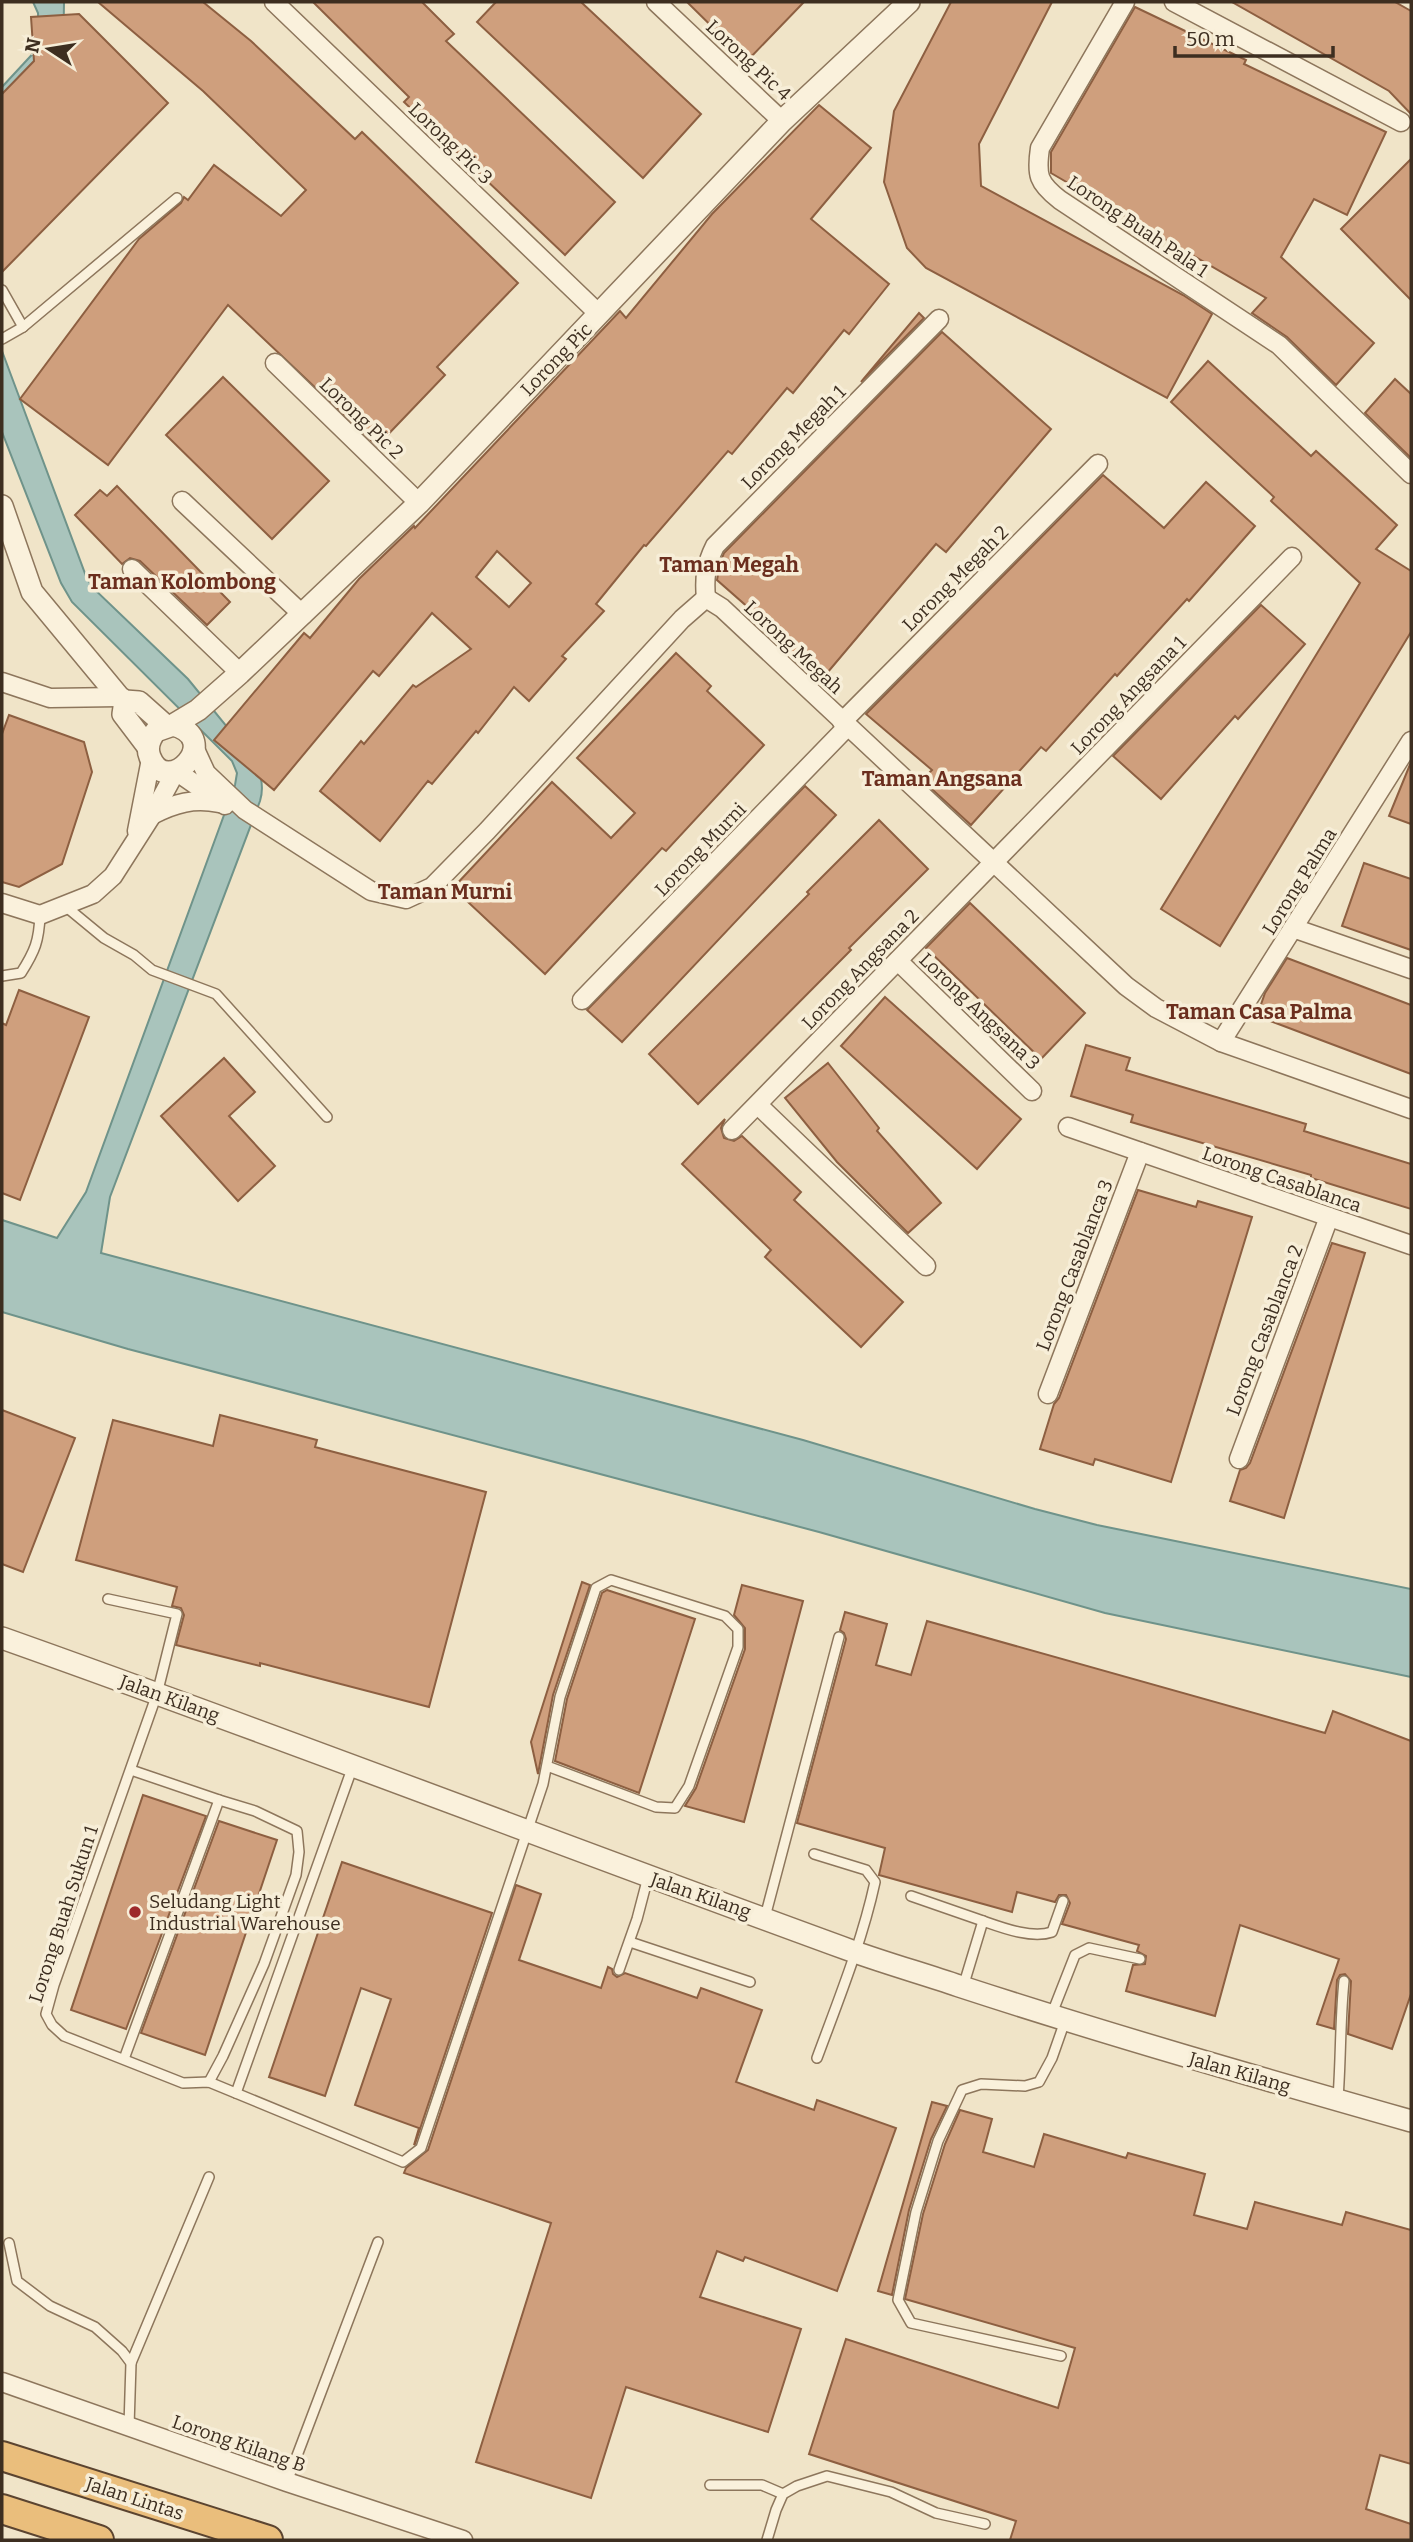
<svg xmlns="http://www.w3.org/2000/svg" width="1413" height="2542" font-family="Bitter,serif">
<rect width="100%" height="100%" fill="#f0e4c8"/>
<g fill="#a9c4bc" stroke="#6f938a" stroke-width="2">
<path d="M33,2H64L63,64L2,126V87L39,47L38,13Z"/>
<path d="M2,351L86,576L92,587L188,679L250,755C260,770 265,784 260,801L110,1197L101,1253L803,1440L1035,1509L1097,1525L1411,1589V1677L1105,1613L819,1532L128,1349L2,1312V1220L57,1238L86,1192L235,785L237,773L232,761L72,602L61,583L2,432Z"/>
</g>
<g fill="#cf9f7d" stroke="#8d5f41" stroke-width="2" fill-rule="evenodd">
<path d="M98,2H203L251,41L355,139L362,132L518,283L437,367L445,375L377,446L228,305L108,465L20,399L139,239L181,203L184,197L188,200L214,165L281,216L306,190L203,91Z"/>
<path d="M313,2H422L454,34L446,41L615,202L565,255L404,102L409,97Z"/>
<path d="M496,2H581L701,114L643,178L477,22Z"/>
<path d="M687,2H804L747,61Z"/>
<path d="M951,2H1052L979,144L981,186L1183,295L1212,314L1167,398L926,268L907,248L884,182L894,111Z"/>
<path d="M1232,2H1395L1411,11V114L1389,91Z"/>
<path d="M1135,7L1246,60L1244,64L1386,132L1347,215L1314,199L1281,257L1374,343L1336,385L1287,337L1252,313L1266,298L1051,173V152Z"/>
<path d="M79,14L168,103L2,272V94L34,61L31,17Z"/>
<path d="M819,105L871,148L811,219L889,284L849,334L844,330L793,393L787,388L732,454L728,451L646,546L644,545L596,604L604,611L562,656L566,659L529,701L514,687L478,733L476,731L432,784L428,781L380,841L320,791L361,741L364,744L413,685L416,687L471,649L432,613L379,676L373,671L274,790L214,740L304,633L310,638L359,579L414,526L415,528L620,311L626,318L712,214ZM497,551L531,583L509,607L476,577Z"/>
<path d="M1411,159V300L1341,229Z"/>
<path d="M919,313L924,318L861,382Z"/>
<path d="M942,332L1051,429L946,552L936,544L822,679L763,629L767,624L717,580L720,563L724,553Z"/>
<path d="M1208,361L1311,456L1316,451L1397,525L1376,549L1411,571V632L1220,946L1161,909L1360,583L1271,501L1274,497L1171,402Z"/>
<path d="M223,377L329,481L272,539L166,435Z"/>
<path d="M1395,379L1411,394V458L1365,413Z"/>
<path d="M1103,475L1164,528L1206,482L1255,526L1189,601L1187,599L1117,676L1115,674L1046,751L1041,747L971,825L922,780L932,770L866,714Z"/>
<path d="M117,486L230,602L207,625L140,561L130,558L122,564L75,515L100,490L107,496Z"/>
<path d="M1261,605L1305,644L1238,719L1235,716L1161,799L1113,756Z"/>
<path d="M676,653L711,686L707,691L764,745L666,851L662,848L545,974L453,888L552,782L611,838L635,813L577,758Z"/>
<path d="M9,715L84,742L92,772L62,864L19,887L2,882V734Z"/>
<path d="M1411,762V824L1389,816Z"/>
<path d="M805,786L836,815L622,1042L587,1010Z"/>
<path d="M879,820L928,869L849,948L851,950L698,1104L649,1054L809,894L807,892Z"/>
<path d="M1364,863L1411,879V950L1342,926Z"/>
<path d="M970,903L1085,1013L1041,1059L926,948Z"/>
<path d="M1287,958L1411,1005V1074L1257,1016L1265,993Z"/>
<path d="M19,990L89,1017L20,1200L2,1193V1023L6,1025Z"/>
<path d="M885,997L1021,1119L977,1169L841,1046Z"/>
<path d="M1086,1045L1130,1058L1126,1070L1306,1124L1304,1131L1411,1164V1209L1311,1178V1175L1131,1122L1133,1115L1071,1096Z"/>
<path d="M224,1058L255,1092L229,1116L275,1166L238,1201L161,1116Z"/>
<path d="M828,1063L879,1128L877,1131L941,1203L908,1233L837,1162L785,1098Z"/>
<path d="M725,1119L721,1128L724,1138L734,1141L742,1136L801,1192L794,1200L903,1302L861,1347L765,1257L771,1250L682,1164Z"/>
<path d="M1138,1190L1196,1207L1198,1201L1252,1217L1171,1482L1095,1459L1093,1465L1040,1449L1054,1404L1059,1398Z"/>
<path d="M1332,1243L1365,1253L1284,1518L1230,1501L1240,1470L1246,1468L1250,1463Z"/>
<path d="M2,1410L75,1438L23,1572L2,1564Z"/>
<path d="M220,1415L317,1440L315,1447L486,1492L429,1707L260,1663V1666L176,1645L184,1615L181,1608L172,1606L177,1587L76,1560L113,1420L213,1446Z"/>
<path d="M582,1582L590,1585L553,1695L538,1774L531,1742Z"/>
<path d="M742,1585L803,1601L744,1822L685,1806L696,1788L745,1649V1628L734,1615Z"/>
<path d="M607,1590L695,1619L639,1793L555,1761L567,1699L602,1593Z"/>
<path d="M845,1612L887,1624L876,1665L911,1675L927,1621L1325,1733L1333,1711L1411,1741V1994L1392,2049L1348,2034L1351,1981L1345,1974L1340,1975L1337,1980L1334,2029L1317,2024L1339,1959L1240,1925L1215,2016L1126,1991L1133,1965L1145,1964L1146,1956L1137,1951L1139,1945L1062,1924L1070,1903L1066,1895H1059L1055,1902L1017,1892L1012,1912L879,1875L885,1848L797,1823L846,1639L844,1633L840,1630Z"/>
<path d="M143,1795L206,1816L126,2029L71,2010Z"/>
<path d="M219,1821L277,1840L205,2055L141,2033Z"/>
<path d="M342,1862L492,1913L415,2144L414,2145L419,2128L355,2105L391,1999L361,1988L325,2096L269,2077Z"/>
<path d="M516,1885L541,1894L519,1960L601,1988L608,1967L612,1969L613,1974L617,1977L625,1973L697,1998L701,1988L762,2010L736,2082L814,2110L817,2100L896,2128L837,2291L745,2257L743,2261L717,2251L700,2297L801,2329L768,2432L626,2387L591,2498L476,2462L551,2223L404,2173L406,2168L428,2150Z"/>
<path d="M932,2102L947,2106L931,2139L909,2210L892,2295L878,2291Z"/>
<path d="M960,2110L992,2119L983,2152L1034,2167L1044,2134L1126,2158L1128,2153L1205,2174L1194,2215L1247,2229L1255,2202L1342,2225L1346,2212L1411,2230V2464L1380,2455L1366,2509L1411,2524V2540H1010L1016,2521L809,2454L846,2339L1058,2408L1075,2348L905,2299L923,2214L945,2144Z"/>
</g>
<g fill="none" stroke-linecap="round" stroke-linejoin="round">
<g stroke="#8d765c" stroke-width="12">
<g id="service">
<path d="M2,290L23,327"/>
<path d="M2,339L23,327L177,198"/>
<path d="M64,905L104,938L134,955L152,970L216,994L327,1117"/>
<path d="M2,976L21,973C35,951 39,941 40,915"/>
<path d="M108,1599L177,1614L157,1694L54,1985L46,2014L52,2025L64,2036L183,2083L209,2082L403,2162L421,2148L543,1784L560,1697L596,1588L611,1580L725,1616L738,1629V1647L689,1786L675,1808L656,1807L547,1766"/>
<path d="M131,1770L219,1800"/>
<path d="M814,1854L866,1870L875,1882C862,1942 838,2001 817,2058"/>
<path d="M911,1896L983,1921"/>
<path d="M765,1917L839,1637"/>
<path d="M630,1942L750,1982"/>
<path d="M619,1970L637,1919L648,1877"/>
<path d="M963,1987L983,1921C1003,1928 1032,1939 1052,1932L1063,1901"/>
<path d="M1051,2016L1075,1955L1089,1948L1140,1959"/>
<path d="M124,2059L219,1800L255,1811L297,1831L299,1852L296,1875L264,1964L223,2056L209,2082"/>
<path d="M236,2093L353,1766"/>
<path d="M1338,2098C1341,2059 1340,2020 1344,1981"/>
<path d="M9,2243L17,2281L50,2306L95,2327L122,2351L131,2363L129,2426"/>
<path d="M1061,2356L911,2323L898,2300L916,2212L938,2141L962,2090L981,2084L1025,2086L1039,2082L1052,2058L1065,2021"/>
<path d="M131,2363L209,2177"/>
<path d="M287,2482L378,2242"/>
<path d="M710,2485H762L783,2494"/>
<path d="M767,2540L776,2510L783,2494L797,2486L827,2476L891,2492L936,2513L985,2524"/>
</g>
</g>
<g stroke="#8d765c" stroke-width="21">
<g id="minor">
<path d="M274,2L599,314"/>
<path d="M656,2L782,121"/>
<path d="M1125,2L1040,148C1036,175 1038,183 1060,200L1279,345L1411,474"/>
<path d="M1174,2L1401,122"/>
<path d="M275,363L419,503"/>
<path d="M182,501L303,615"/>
<path d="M132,569L240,673"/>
<path d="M706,598C704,578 706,564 715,546L939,319"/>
<path d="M2,682L50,698L119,697"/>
<path d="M842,722L1098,464"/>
<path d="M194,747L206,773L245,810L371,891L406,899L432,887L487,831L682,619L706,598L722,608L1126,986L1156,1008L1221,1042L1411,1109"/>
<path d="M152,815C175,803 194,798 219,803"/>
<path d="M137,831L151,759"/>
<path d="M2,903L40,915L93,894L113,876L152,815L176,771L225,805"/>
<path d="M1293,928L1411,969"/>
<path d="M898,961L1032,1091"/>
<path d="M582,1000L848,726"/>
<path d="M1221,1042L1411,741"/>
<path d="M758,1105L926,1266"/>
<path d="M1068,1127L1411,1245"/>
<path d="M732,1130L1292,557"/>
<path d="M1048,1394L1140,1152"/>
<path d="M1239,1459L1329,1217"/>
<path d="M2,2382L287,2482L463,2540"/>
</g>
</g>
<g stroke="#8d765c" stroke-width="24">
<g id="tertiary">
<path d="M2,506L32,592L119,697L125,701L139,702L166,726"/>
<path d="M125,701L123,714L148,747"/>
<path d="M173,725C225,739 167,800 150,757C146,747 150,738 156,731L173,725L198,710L240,673L419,503L782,121L909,2"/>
<path d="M2,1638C287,1739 569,1848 852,1951C888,1964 924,1974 959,1986C1109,2035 1260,2078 1411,2121"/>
</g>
</g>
<g stroke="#5b4430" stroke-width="32">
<g id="trunk">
<path d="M2,2456L268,2540"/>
<path d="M2,2509L99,2540"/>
</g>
</g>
<use href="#service" stroke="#faf1dc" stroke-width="9"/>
<use href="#minor" stroke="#faf1dc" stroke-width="18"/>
<use href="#tertiary" stroke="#faf1dc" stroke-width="21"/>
<use href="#trunk" stroke="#eabe7c" stroke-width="28"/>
</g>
<circle fill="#9e2a2b" stroke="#f7eed8" stroke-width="2.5" cx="135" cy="1912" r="7"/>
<g text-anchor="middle" stroke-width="7" stroke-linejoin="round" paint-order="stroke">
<g font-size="19" fill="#3d2e20" stroke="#f7eed8">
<text transform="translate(749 60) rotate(43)" y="7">Lorong Pic 4</text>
<text transform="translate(451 143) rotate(44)" y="7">Lorong Pic 3</text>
<text transform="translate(1138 226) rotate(34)" y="7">Lorong Buah Pala 1</text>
<text transform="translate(556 359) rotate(-46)" y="7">Lorong Pic</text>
<text transform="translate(362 418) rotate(44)" y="7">Lorong Pic 2</text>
<text transform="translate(793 437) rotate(-45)" y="7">Lorong Megah 1</text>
<text transform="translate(955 578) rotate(-45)" y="7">Lorong Megah 2</text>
<text transform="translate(794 647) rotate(43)" y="7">Lorong Megah</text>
<text transform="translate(1128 695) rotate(-46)" y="7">Lorong Angsana 1</text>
<text transform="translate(700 849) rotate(-46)" y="7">Lorong Murni</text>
<text transform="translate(1299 881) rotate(-58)" y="7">Lorong Palma</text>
<text transform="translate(860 969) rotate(-46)" y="7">Lorong Angsana 2</text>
<text transform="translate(980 1011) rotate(44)" y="7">Lorong Angsana 3</text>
<text transform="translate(1282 1179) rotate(19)" y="7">Lorong Casablanca</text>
<text transform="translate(1074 1265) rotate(-69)" y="7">Lorong Casablanca 3</text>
<text transform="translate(1264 1330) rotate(-69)" y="7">Lorong Casablanca 2</text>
<text transform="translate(170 1698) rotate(20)" y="7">Jalan Kilang</text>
<text transform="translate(701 1895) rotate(19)" y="7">Jalan Kilang</text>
<text transform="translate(63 1914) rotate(-72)" y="7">Lorong Buah Sukun 1</text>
<text transform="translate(1240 2072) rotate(16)" y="7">Jalan Kilang</text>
<text transform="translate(239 2443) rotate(19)" y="7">Lorong Kilang B</text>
<text transform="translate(135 2498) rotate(18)" y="7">Jalan Lintas</text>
</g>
<g font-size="19" fill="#3d2e20" stroke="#f7eed8" text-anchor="start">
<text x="149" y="1908">Seludang Light<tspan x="149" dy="22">Industrial Warehouse</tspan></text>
</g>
<g font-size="21" font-weight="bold" fill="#6b2e1e" stroke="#f7eed8">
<text x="729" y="572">Taman Megah</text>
<text x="182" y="589">Taman Kolombong</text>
<text x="942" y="786">Taman Angsana</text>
<text x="445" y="899">Taman Murni</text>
<text x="1259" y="1019">Taman Casa Palma</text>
</g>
</g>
<rect width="1413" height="2542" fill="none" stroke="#3d2e20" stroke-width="7"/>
<g transform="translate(49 49) rotate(282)" stroke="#f7eed8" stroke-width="5" paint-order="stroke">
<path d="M0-5L12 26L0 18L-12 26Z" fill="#3d2e20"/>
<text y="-10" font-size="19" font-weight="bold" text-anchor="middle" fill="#3d2e20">N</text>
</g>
<path d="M1175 46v10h158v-10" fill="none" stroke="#3d2e20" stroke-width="3.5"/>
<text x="1186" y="46" font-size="21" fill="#3d2e20" stroke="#f7eed8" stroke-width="5" paint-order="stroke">50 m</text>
</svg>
